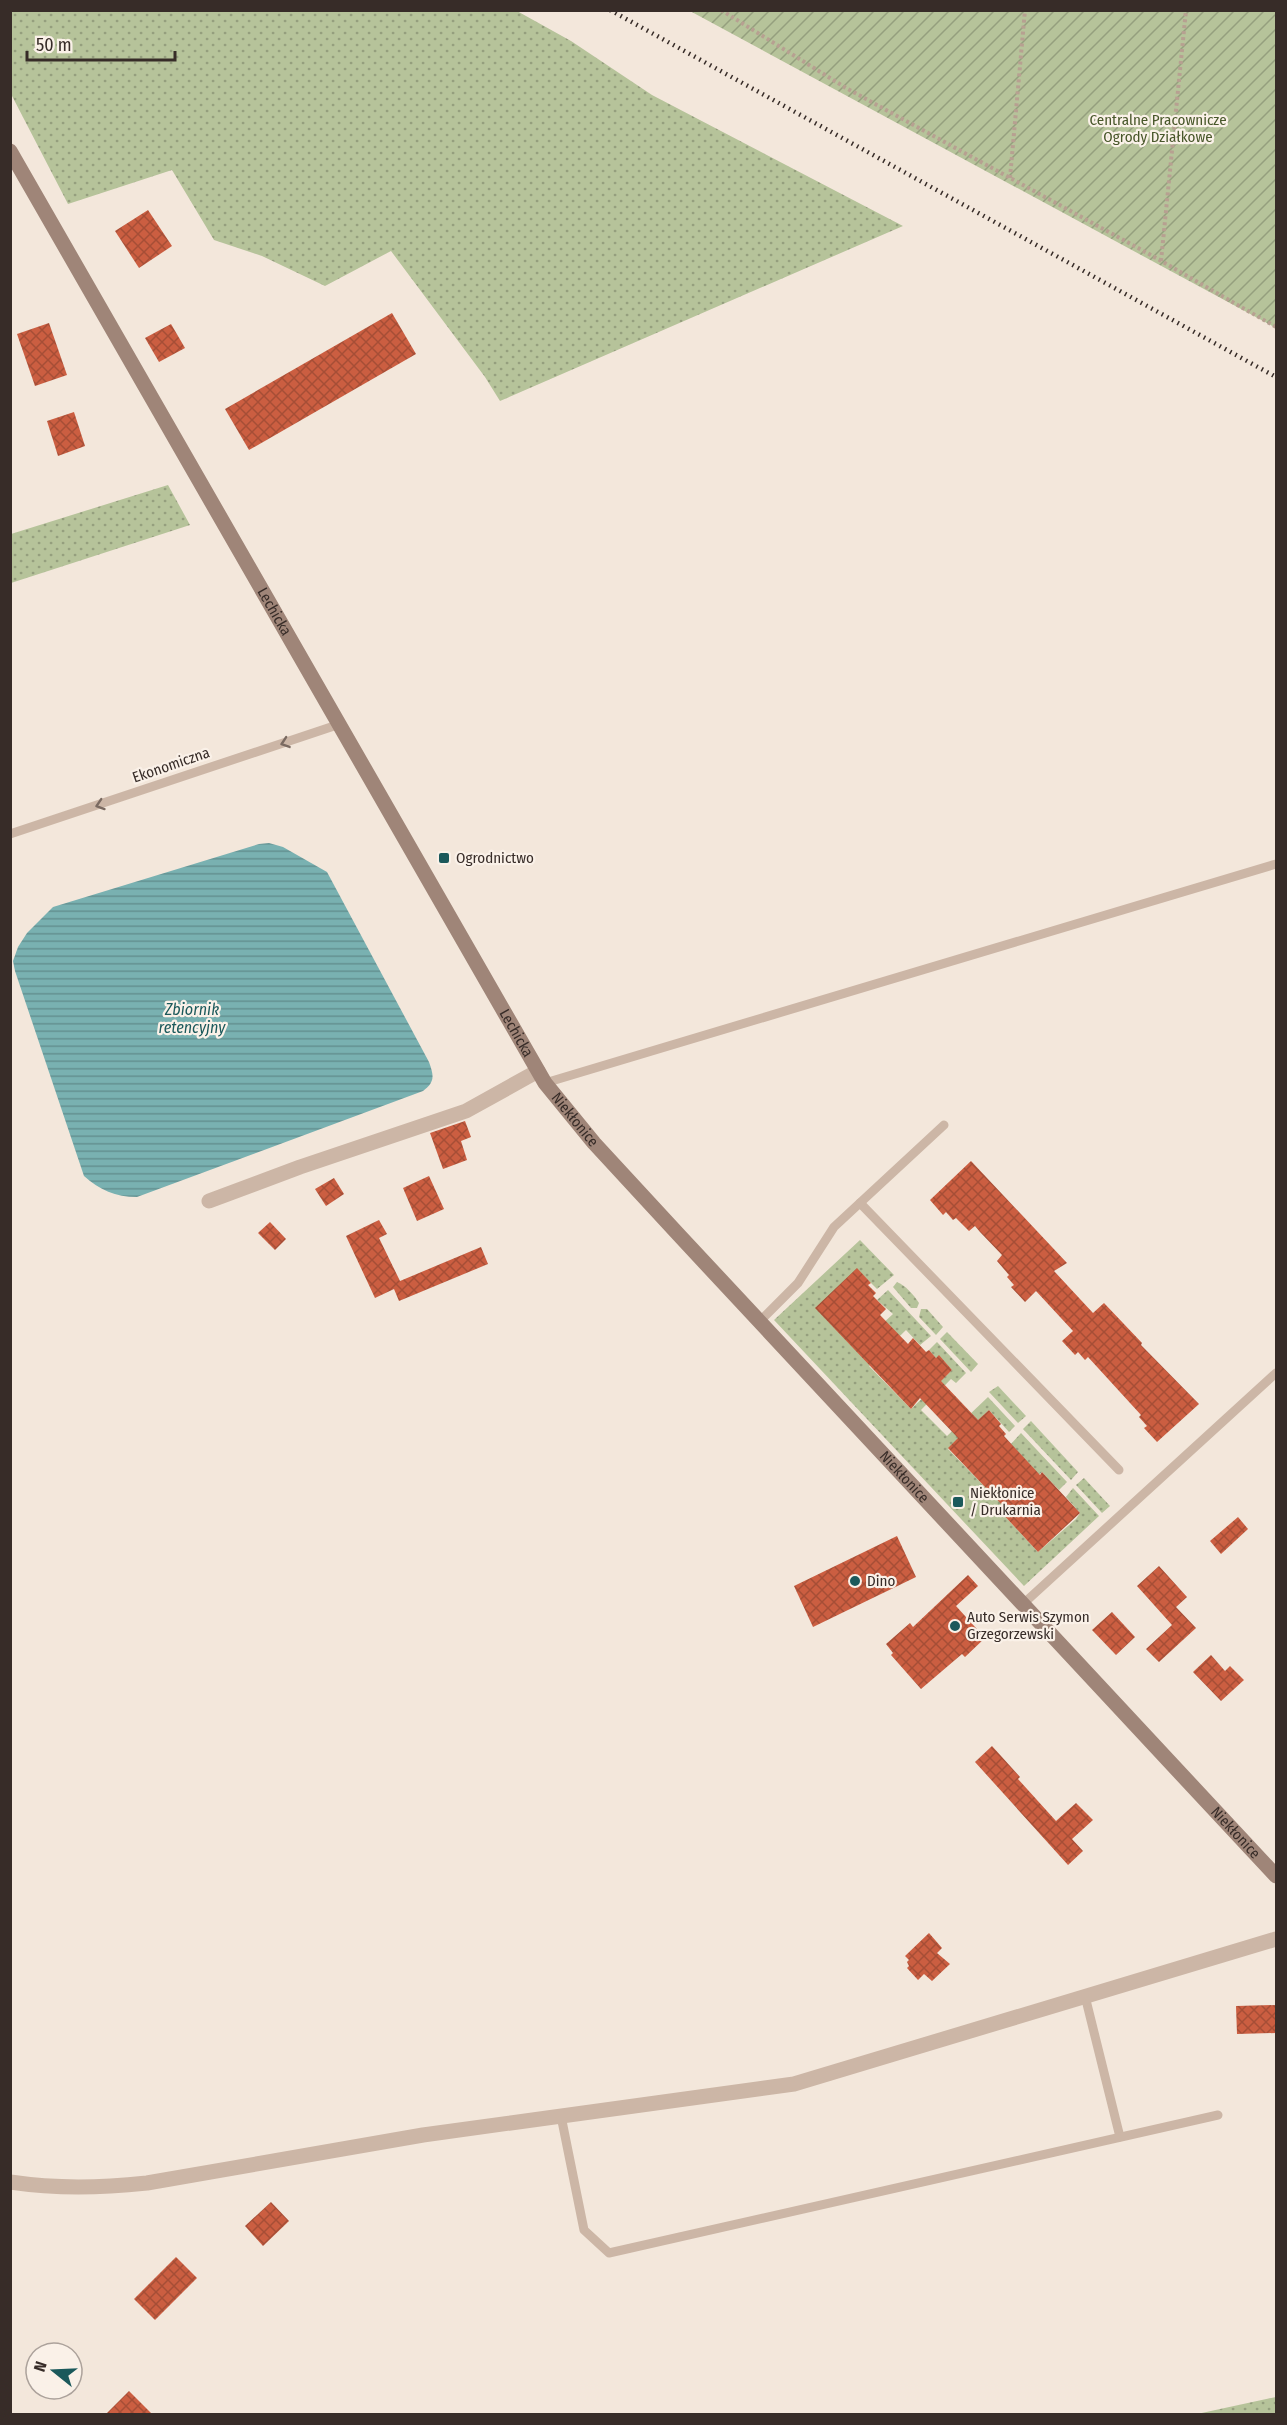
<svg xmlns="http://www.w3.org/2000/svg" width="1287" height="2425" font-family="'Fira Sans Condensed',sans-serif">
<defs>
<pattern id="grass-dots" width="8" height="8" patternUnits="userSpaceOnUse" patternTransform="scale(1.5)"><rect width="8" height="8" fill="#b6c39a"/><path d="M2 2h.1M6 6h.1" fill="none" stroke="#959f7e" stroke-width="1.8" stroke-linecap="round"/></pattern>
<pattern id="garden-furrows" width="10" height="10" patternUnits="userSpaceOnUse" patternTransform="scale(1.5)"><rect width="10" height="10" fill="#b6c39a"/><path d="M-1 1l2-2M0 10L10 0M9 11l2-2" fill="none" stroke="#959f7e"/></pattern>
<pattern id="water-rules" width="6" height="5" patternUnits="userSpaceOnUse" patternTransform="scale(1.5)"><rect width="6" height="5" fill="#79b1b1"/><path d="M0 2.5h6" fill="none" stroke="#649090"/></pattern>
<pattern id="building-cross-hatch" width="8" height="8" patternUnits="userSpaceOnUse" patternTransform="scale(1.5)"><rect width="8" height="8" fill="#cb5e41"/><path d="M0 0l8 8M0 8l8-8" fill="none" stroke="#a64e36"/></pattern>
</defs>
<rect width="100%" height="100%" fill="#f3e7db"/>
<g fill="url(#grass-dots)">
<path d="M10,11H517L571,41L652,95L903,226L500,401L485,377L391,251L325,286L262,256L214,240L172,170L68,204L11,94Z"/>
<path d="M168,485L190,525L11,583V534Z"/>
<path d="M860,1240L894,1275L877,1289L857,1269L855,1349L893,1314L877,1300L888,1290L931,1336L920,1345L906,1330L869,1366L911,1409L952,1370L939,1356L936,1358L929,1350L937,1342L966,1373L956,1383L951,1379L921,1410L947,1436L988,1397L1015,1426L1009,1432L989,1410L948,1449L987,1489L1022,1456L1011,1444L1021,1433L1067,1482L1059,1490L1042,1472L1000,1511L1038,1552L1076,1519L1080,1513L1066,1497L1073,1488L1099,1516L1024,1586L774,1320Z"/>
<path d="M897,1282C905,1285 914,1295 919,1303L917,1308H911L893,1287Z"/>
<path d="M921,1309H927L943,1327L936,1335L919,1317Z"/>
<path d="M947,1332L978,1364L971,1372L940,1339Z"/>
<path d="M998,1386L1026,1416L1018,1423L989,1392Z"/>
<path d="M1031,1421L1078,1472L1071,1480L1023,1429Z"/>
<path d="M1084,1478L1110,1506L1102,1513L1076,1485Z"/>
<path d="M1276,2397V2414H1197Z"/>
</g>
<path fill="url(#garden-furrows)" d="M690,11H1276V328Z"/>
<path fill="url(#water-rules)" d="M269,843L283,847L327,872L429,1062C434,1076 435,1082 423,1091L137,1197C115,1197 100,1190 84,1176L15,971L13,961L18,947L27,933L53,907L259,844Z"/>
<g fill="url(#building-cross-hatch)">
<path d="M148,210L172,246L139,268L115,231Z"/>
<path d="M392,313L416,354L249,450L225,409Z"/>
<path d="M49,323L67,375L35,386L17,334Z"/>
<path d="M171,324L185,348L159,362L145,338Z"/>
<path d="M74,412L85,446L58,456L47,421Z"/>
<path d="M465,1121L471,1137L461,1141L467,1160L443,1169L430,1133Z"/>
<path d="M971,1161L1067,1263L1054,1271L1093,1313L1104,1303L1142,1343L1141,1345L1199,1404L1157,1442L1144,1428L1147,1426L1139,1417L1141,1415L1088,1357L1085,1360L1078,1352L1075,1355L1062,1341L1073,1331L1036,1291L1025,1302L1011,1287L1014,1285L1007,1277L1009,1275L997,1261L1002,1255L980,1232L975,1226L969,1231L956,1218L953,1220L946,1212L943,1215L930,1200Z"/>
<path d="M429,1176L444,1209L417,1221L403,1188Z"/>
<path d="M334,1178L344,1194L326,1206L315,1189Z"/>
<path d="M379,1220L387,1234L379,1238L400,1281L481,1247L488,1264L399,1301L394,1289L375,1298L346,1236Z"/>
<path d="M270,1222L286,1239L275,1250L258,1233Z"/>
<path d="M857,1268L871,1283L868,1285L876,1293L873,1296L886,1309L880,1315L908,1344L913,1338L926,1352L929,1350L936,1358L939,1355L952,1370L941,1381L978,1420L989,1410L1001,1424L999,1426L1006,1434L1004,1436L1040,1475L1042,1472L1080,1513L1038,1552L1000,1511L1004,1507L948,1448L958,1438L920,1398L911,1409L815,1308Z"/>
<path d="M1238,1517L1248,1529L1221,1554L1210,1541Z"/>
<path d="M897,1536L916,1577L813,1627L794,1586Z"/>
<path d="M1159,1566L1187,1597L1176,1607L1196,1628L1159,1662L1146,1649L1172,1625L1137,1586Z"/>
<path d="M968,1575L978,1586L956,1606L985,1638L965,1657L962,1654L921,1689L891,1655L893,1653L886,1644L910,1623L913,1627Z"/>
<path d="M1112,1612L1135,1637L1116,1655L1092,1630Z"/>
<path d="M1211,1655L1225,1671L1230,1666L1244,1680L1221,1701L1193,1672Z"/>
<path d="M992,1746L1020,1777L1018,1779L1056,1821L1076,1803L1093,1820L1072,1839L1083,1851L1068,1865L975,1762Z"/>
<path d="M929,1933L942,1948L937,1953L950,1964L932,1981L924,1974L918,1980L907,1968L909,1966L907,1962L909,1960L905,1956Z"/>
<path d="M1276,2005V2033L1237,2034L1236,2006Z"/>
<path d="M271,2202L289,2221L263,2246L245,2226Z"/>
<path d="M176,2257L197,2278L155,2320L134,2299Z"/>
<path d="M129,2391L153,2415H105Z"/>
</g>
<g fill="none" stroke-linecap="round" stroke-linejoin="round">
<g stroke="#b7a091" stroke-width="4" stroke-dasharray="3 3" stroke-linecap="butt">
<path d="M721,10L846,88L1149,254L1276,327"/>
<path d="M1010,178L1025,10"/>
<path d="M1161,261L1186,10"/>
</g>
<g stroke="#ccb6a6" stroke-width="9">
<path d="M10,834L340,724"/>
<path d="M545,1083L1276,864"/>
<path d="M860,1203L1119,1470"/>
<path d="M760,1321L798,1283L834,1227L944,1125"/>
<path d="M1023,1604L1276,1373"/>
<path d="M1085,1996L1120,2137"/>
<path d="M561,2116L584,2230L609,2253L1218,2115"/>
</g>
<g stroke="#ccb6a6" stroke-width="15">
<path d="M209,1201L300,1167L466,1111L538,1071"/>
<path d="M10,2182C58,2189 99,2188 147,2183L423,2135L794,2084L1276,1939"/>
</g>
<path stroke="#9f8578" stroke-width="15" id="s1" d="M10,151L545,1083L594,1143L678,1234L1276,1876"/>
<path stroke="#372c28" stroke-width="4.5" stroke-dasharray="1.5 4.5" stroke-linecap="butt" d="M610,10L1276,377"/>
</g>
<defs><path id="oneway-chevron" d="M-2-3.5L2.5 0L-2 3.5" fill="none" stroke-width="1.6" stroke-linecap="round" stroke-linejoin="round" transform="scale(1.5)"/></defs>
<g stroke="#7a6a61">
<use href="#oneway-chevron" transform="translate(285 743) rotate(161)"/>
<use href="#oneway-chevron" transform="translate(100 805) rotate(162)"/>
</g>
<g fill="#1b595b" stroke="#faf1e8" stroke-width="2">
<rect x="438" y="852" width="12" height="12" rx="3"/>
<rect x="952" y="1496" width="12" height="12" rx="3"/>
<circle cx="855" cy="1581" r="6"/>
<circle cx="955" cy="1626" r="6"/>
</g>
<g text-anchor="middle" stroke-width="4.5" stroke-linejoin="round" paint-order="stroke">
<g font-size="15" fill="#48572a" stroke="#faf1e8">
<text x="1158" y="125">Centralne Pracownicze<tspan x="1158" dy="17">Ogrody Działkowe</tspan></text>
</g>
<g font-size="15" fill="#372c28" stroke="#faf1e8">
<text dy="5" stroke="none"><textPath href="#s1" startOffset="531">Lechicka</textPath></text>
<text transform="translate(171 765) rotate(-19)" y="5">Ekonomiczna</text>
<text dy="5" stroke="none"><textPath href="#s1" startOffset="1017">Lechicka</textPath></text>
<text dy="5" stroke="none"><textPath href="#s1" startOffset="1122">Niekłonice</textPath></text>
<text dy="5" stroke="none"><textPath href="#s1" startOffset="1608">Niekłonice</textPath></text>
<text dy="5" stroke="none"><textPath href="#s1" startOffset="2094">Niekłonice</textPath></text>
</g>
<g font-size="15" fill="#372c28" stroke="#faf1e8" text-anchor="start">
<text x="456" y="863">Ogrodnictwo</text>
<text x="970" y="1498">Niekłonice<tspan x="970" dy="17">/ Drukarnia</tspan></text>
<text x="867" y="1586">Dino</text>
<text x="967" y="1622">Auto Serwis Szymon<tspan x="967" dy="17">Grzegorzewski</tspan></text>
</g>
<g font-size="16" font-style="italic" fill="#1b595b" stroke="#faf1e8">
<text x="192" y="1015">Zbiornik<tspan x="192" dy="18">retencyjny</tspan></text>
</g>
</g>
<rect width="1287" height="2425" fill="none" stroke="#372c28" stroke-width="24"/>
<g transform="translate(54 2371) rotate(288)"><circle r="28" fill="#faf1e8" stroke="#aca29b" stroke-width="1.5"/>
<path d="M0-4.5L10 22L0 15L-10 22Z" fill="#1b595b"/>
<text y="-9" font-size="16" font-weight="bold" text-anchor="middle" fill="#372c28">N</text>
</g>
<path d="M27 51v9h148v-9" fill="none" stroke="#372c28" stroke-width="3"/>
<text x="36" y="51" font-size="18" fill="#372c28" stroke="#faf1e8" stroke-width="4.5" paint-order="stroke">50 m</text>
</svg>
